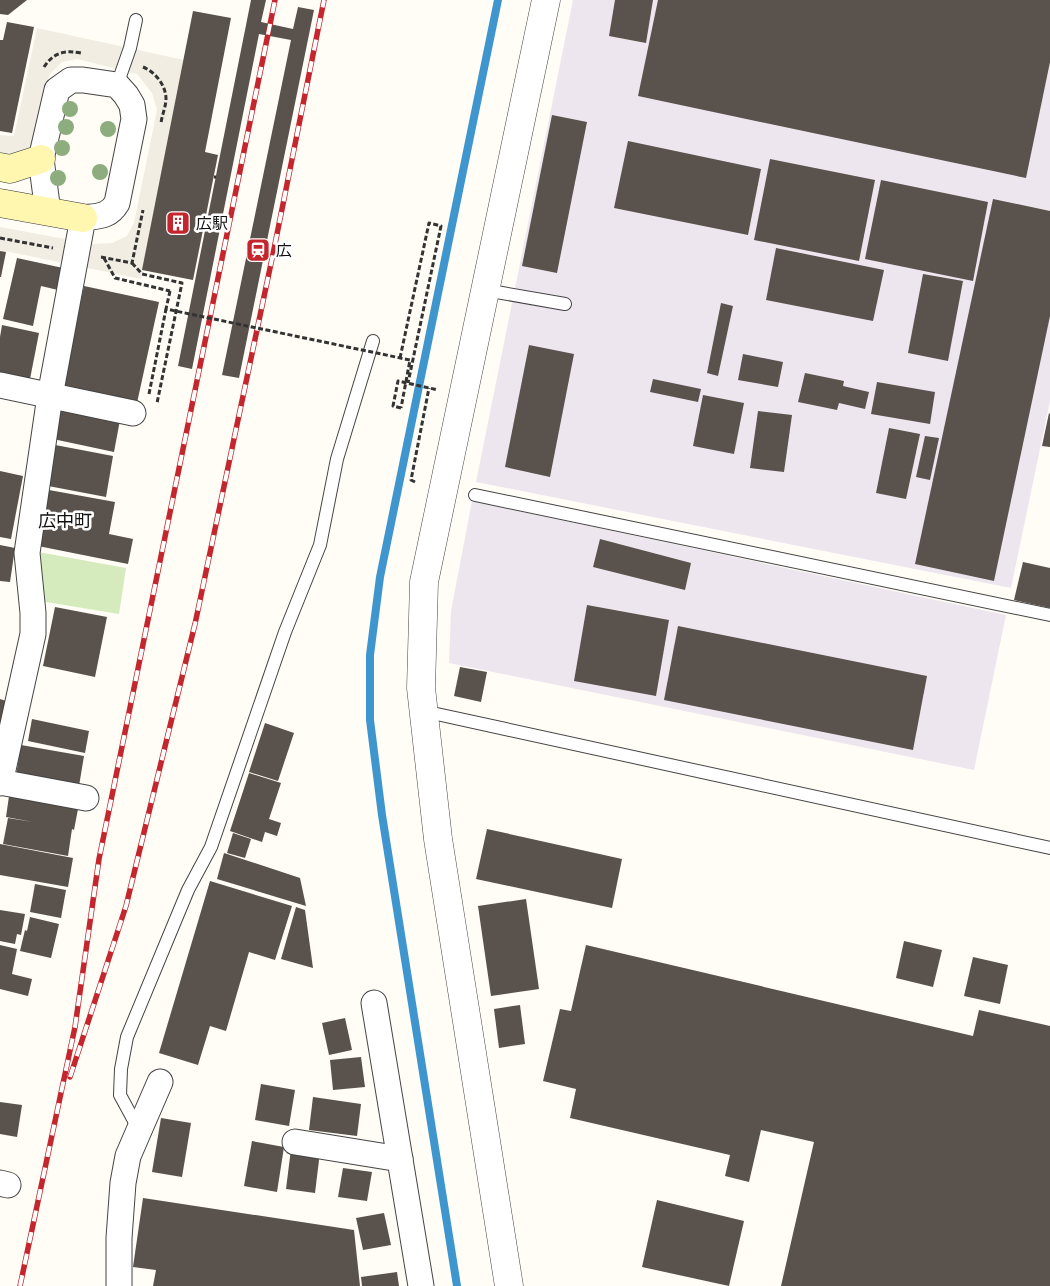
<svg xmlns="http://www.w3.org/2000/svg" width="1050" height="1286" font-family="Merriweather,'Noto Sans JP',serif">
<rect width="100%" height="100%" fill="#fffdf5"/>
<g fill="#eee6ef">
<path d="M573,0H1050V401L1011,588L476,482Z"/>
<path d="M472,501L1006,615L974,770L449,663L451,611Z"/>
</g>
<path fill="#d5ebbd" d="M38,552L126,568L119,614L40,601Z"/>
<path fill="#f1ede2" d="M37,28L184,60L141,279L0,250V227L92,244L112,243L127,236L134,223L157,110L152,93L137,74L77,59L62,62L50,74L46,85L32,145L21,156L0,158V135L14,136Z"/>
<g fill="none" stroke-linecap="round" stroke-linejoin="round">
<path stroke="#3f96cf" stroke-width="8" d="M457,1286L382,815L370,720V655L380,577L498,0"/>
</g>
<g fill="#5a524d">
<path d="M0,0H27L8,15L0,14Z"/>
<path d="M251,0H266L261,22L293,29L298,7L314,10L239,378L222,375L291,40L259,34L192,369L178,366Z"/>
<path d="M615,0H653L646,43L609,36Z"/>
<path d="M658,0H1050V62L1026,178L638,96Z"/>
<path d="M193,11L231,18L205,152L218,155L193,280L142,270Z"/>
<path d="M7,22L34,27L12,133L0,131V40H3Z"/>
<path d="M552,115L587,122L557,273L522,266Z"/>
<path d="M628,141L761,169L748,235L614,208Z"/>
<path d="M770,159L875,180L859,261L754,240Z"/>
<path d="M881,180L988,202L973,281L865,259Z"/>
<path d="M993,199L1050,211V316L994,581L915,564Z"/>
<path d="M776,248L884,270L873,321L766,300Z"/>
<path d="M0,251L6,252L1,277H0Z"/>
<path d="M17,258L63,268L58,290L41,286L33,326L3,319Z"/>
<path d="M923,274L963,281L948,361L908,353Z"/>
<path d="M84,286L159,302L137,403L62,387Z"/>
<path d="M721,303L733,306L718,376L707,373Z"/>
<path d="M2,325L39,333L30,379L0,373V337Z"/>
<path d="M529,345L574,354L550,477L505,467Z"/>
<path d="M743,354L783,362L778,387L738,380Z"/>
<path d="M805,373L844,381L843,386L869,392L865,409L839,403L837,410L798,402Z"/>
<path d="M653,379L701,389L698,402L650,392Z"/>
<path d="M877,382L935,392L930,424L871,414Z"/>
<path d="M703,395L744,403L734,454L693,446Z"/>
<path d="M59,407L120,420L114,452L53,439Z"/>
<path d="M758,411L792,415L784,472L750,468Z"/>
<path d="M1049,413L1050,414V447L1042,446Z"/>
<path d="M889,428L920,434L906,499L876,493Z"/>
<path d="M925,436L939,438L930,480L916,477Z"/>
<path d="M50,444L113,456L106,497L43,485Z"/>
<path d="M0,471L23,476L11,539L0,537Z"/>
<path d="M49,490L115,502L109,534L133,539L128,564L38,546Z"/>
<path d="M600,539L691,563L685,590L593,567Z"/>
<path d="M0,545L15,548L10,582L0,581Z"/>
<path d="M1023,562L1050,568V608L1014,600Z"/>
<path d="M587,605L669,620L656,696L574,681Z"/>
<path d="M55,607L107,617L95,677L43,666Z"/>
<path d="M678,626L927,676L913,750L664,700Z"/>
<path d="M460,667L487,672L481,702L454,696Z"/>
<path d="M0,699L6,701L0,726Z"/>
<path d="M32,719L89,731L85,753L28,741Z"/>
<path d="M265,723L294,733L278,781L249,772Z"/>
<path d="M21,745L84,756L79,786L16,775Z"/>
<path d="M249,773L281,783L269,819L281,823L277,836L265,832L262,842L230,831Z"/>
<path d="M9,796L78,809L74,830L72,829L68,856L3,844L8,818L33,822L6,817Z"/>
<path d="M487,829L622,859L612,908L476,879Z"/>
<path d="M233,833L251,839L245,858L227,853Z"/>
<path d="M0,844L73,858L68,887L0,875Z"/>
<path d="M224,853L300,878L306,906L217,879Z"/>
<path d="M210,881L292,906L275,960L249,952L226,1031L210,1026L198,1065L159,1053Z"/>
<path d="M35,884L66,890L61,918L30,912Z"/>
<path d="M526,899L539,989L491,996L478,906Z"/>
<path d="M296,907L305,910L313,968L281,959Z"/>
<path d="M0,910L25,914L21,935L17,934L15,944L0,941Z"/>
<path d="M30,917L59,924L51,958L20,951L25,930L27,931Z"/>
<path d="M904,941L942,950L933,987L896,978Z"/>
<path d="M0,945L17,949L12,974L32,979L28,996L0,989Z"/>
<path d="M586,945L973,1036L979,1010L1050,1026V1286H781L814,1142L761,1130L749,1182L725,1176L730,1155L570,1118L576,1089L543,1081L560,1009L571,1011Z"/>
<path d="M973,957L1008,965L1000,1004L964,996Z"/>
<path d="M520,1005L525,1044L499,1048L494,1009Z"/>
<path d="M345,1018L352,1050L329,1055L322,1023Z"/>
<path d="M361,1057L365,1087L333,1090L330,1060Z"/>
<path d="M261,1084L295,1090L289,1126L255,1120Z"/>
<path d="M313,1097L361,1104L357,1136L309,1130Z"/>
<path d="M0,1102L22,1105L17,1137L0,1134Z"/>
<path d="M161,1118L191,1123L182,1177L152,1172Z"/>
<path d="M252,1141L284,1147L277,1192L244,1186Z"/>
<path d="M291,1149L320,1152L315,1193L286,1189Z"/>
<path d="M343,1168L372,1172L367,1201L338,1197Z"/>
<path d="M143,1198L354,1230L360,1286H153L156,1270L133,1267Z"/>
<path d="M657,1200L744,1221L729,1286L642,1267Z"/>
<path d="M384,1213L391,1245L363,1250L356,1218Z"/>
<path d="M397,1272L399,1286H362L361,1277Z"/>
</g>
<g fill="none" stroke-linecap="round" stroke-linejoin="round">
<g stroke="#444" stroke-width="14">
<g id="service">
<path d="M117,85L130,48L136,20"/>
<path d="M485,290L565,304"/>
<path d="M475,495L1050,615"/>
<path d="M423,711L1050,848"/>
<path d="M139,1130L120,1095L121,1069L127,1037L188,890L211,847L285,632L320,545L337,459L373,341"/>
</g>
</g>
<g stroke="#444" stroke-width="27">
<g id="minor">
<path d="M0,385L133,413"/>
<path d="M0,782L86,798"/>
<path d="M0,783L33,634V613L27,553L50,396L83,218C98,216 109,217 117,203L134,119L132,105L126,95L117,85L83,80H71L57,90L41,159L48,212"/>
<path d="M374,1003L421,1286"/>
<path d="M295,1142L400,1159"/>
<path d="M0,1183L8,1185"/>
<path d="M119,1286V1238L123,1183L128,1156L160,1082"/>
</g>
</g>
<g stroke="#444" stroke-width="29">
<path id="tertiary" d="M509,1286L438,839L421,688L424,582L546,0"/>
</g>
<g stroke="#333" stroke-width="29">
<g id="secondary">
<path d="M0,167L10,169L41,159"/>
<path d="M0,203L83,218"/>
</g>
</g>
<g stroke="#333" stroke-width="3" stroke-dasharray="5 2.5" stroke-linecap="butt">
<path d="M44,67C54,52 65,50 81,53"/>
<path d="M143,67C155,72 166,85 166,99C166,106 162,115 161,123"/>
<path d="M214,177H216"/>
<path d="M0,238L53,248"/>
<path d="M101,257L132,263L143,210"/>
<path d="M104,258L115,278L170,291"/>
<path d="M132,263L142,274L182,283L157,403"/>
<path d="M400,358L429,223L441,226L408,383"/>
<path d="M149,394L166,309"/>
<path d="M401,408L393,406L398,381L438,390"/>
<path d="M415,482L411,480L429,388"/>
</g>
<use href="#service" stroke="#fff" stroke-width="12"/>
<use href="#minor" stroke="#fff" stroke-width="25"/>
<use href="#tertiary" stroke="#fff" stroke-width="28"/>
<use href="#secondary" stroke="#fff6b0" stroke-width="28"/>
<g stroke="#c4262e" stroke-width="5.5">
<g id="rail">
<path d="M70,1077L126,906L195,624L273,254L324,0"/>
<path d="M20,1286L75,1027L99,859L275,0"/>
</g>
</g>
<use href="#rail" stroke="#fff" stroke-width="4" stroke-dasharray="11" stroke-linecap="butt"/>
<path stroke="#333" stroke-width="3" stroke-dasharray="5 2.5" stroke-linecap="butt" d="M170,291L166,309L410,360L401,408"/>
</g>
<g fill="#8dad7f">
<circle cx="70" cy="109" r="8"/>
<circle cx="66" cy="127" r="8"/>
<circle cx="108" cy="129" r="8"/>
<circle cx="62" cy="148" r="8"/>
<circle cx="100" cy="172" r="8"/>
<circle cx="58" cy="178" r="8"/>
</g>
<defs>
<g id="building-square" transform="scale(1.25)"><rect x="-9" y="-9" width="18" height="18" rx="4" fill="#c4262e" stroke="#fff"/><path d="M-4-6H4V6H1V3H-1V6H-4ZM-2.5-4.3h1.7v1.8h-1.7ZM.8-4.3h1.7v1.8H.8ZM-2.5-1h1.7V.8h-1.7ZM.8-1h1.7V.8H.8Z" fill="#fff"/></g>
<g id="station-square" transform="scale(1.25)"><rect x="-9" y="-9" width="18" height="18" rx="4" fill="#c4262e" stroke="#fff"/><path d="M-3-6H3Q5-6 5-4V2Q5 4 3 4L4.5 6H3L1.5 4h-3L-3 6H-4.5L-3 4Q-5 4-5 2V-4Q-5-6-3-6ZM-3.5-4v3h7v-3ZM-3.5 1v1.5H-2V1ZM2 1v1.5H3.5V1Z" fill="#fff"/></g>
</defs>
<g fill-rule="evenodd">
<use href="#building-square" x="178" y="223"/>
<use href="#station-square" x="258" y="250"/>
</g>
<g text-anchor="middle" stroke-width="5" stroke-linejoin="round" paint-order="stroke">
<g font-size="16" fill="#111" stroke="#fff" text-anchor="start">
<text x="196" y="229">広駅</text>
<text x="276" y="256">広</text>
</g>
<g font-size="18" fill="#111" stroke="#fff">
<text x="65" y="527">広中町</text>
</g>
</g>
</svg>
